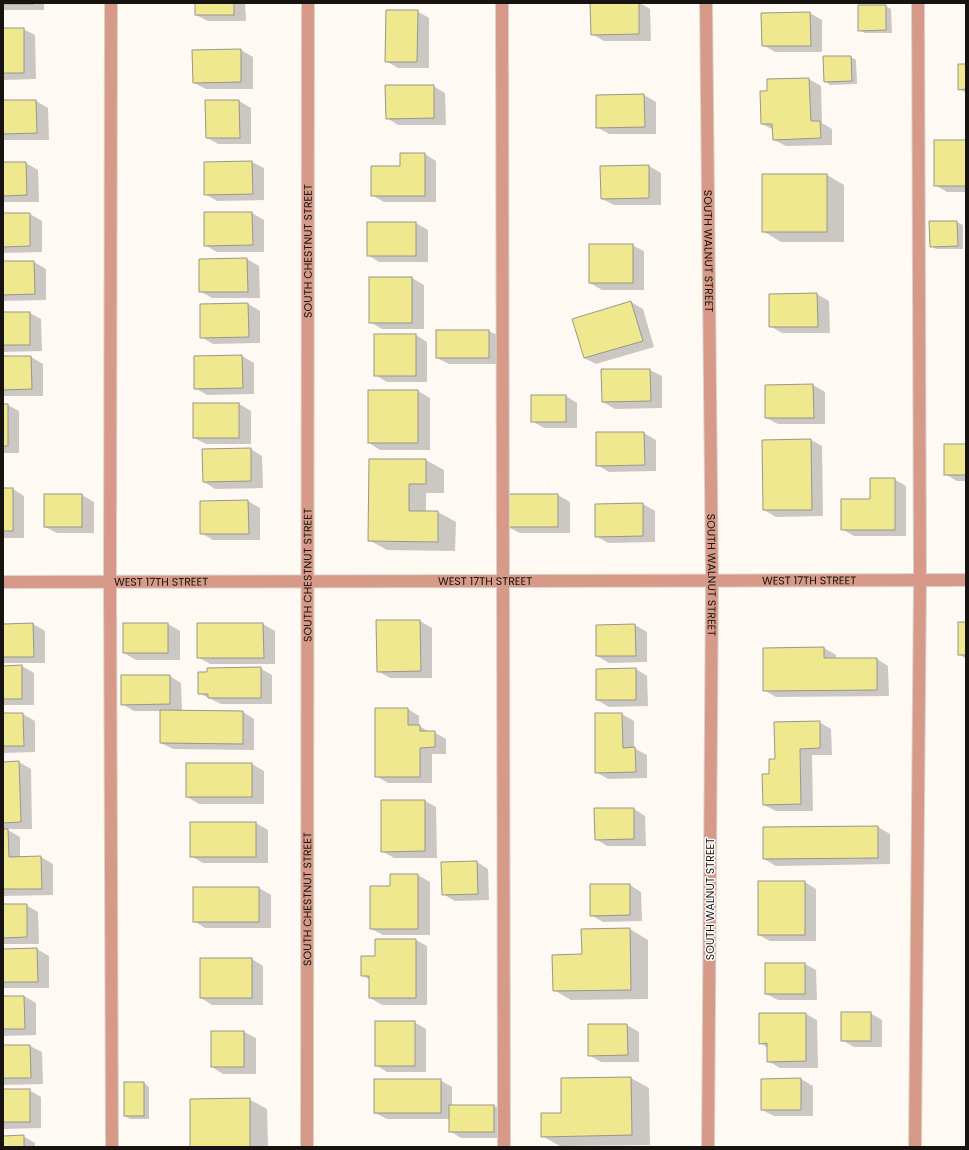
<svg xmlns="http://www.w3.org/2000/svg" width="969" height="1150" font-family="Poppins,sans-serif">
<rect width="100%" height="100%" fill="#fef9f3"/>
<g fill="#0003">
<rect x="3" y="3" width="41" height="7"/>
<path d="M196,3H245L246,21H208L196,15Z"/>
<path d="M591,3H640L650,9L651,41H604L592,34Z"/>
<path d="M885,6L891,9L892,33H865L859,30Z"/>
<path d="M417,11L429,18V68H398L386,61Z"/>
<path d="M810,13L822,20V52H775L763,45Z"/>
<path d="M3,29H23L35,35L36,79L3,80Z"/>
<path d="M241,50L253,57V89H206L194,83Z"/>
<path d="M851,57L856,60L857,84L830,85L825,81Z"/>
<path d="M966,65V92H965L959,89Z"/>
<path d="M809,79L821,86L822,123L832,129V145L786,146L774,140V130L762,124L768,92Z"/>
<path d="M433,86L445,93L446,125H398L387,118Z"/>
<path d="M644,95L656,102V134H609L597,127V96Z"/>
<path d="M3,101H36L48,108L49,140H3Z"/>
<path d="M206,101H239L251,108V144H218L206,137Z"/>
<path d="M966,141V192H947L935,185Z"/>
<path d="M425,154L436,161V202H384L372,195L401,167Z"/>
<path d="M205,162H252L264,168V200L217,201L205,194Z"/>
<path d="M3,163H26L38,170L39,202H3Z"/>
<path d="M649,166L661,173V205H614L602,199Z"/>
<path d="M827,175L844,185V242H781L763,231Z"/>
<path d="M205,213H252L264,220V252H217L205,245Z"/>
<path d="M3,214H30L42,221V252L3,253Z"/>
<path d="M957,222L963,225V249H936L931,246Z"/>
<path d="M368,223H416L428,230V262H379L368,255Z"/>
<path d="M632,245L644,251V290H602L590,283Z"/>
<path d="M247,259L259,266L260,298H212L200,291V260Z"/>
<path d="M3,262H34L46,269V300L3,301Z"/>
<path d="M370,278H412L424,285V329H382L370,322Z"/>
<path d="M817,294L829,301L830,333H782L770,326V295Z"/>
<path d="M631,302L643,309L654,347L596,364L584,358Z"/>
<path d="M248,304L260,311V343L213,344L201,337V305Z"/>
<path d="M3,313H30L41,319L42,351L3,352Z"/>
<path d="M489,331L501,337V364H449L437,358Z"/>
<path d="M416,335L427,342V382H387L375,375Z"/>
<path d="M242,356L254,363V394L207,395L195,388V357Z"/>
<path d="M3,357H31L43,364V396H3Z"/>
<path d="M603,370H650L662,376V408L615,409L603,402Z"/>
<path d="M813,385L825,392V424H778L766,418V386Z"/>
<path d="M369,391H418L430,398V450H380L369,443Z"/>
<path d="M566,396L577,403V428H544L532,421Z"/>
<path d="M239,404L251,411V444H206L194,438Z"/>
<path d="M3,405H8L19,411V453H3Z"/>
<path d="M597,433H644L656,440V471L609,472L597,465Z"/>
<path d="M811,440L822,446L823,516L776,517L764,510Z"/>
<path d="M966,445V481H957L945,474Z"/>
<path d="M251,449L262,456L263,488L215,489L204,482Z"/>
<path d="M370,460H426L444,470V493H426V512H438L456,522L455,551L387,550L369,540Z"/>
<path d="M894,479L906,486V536H854L842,529Z"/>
<path d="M3,489H13L24,496V538H3Z"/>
<path d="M82,495L94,502V533H57L45,527Z"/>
<path d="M508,495H558L570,502V533H520L508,527Z"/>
<path d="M248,501L260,508V540H213L201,533V502Z"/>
<path d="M643,504L655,511V542L608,543L596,536Z"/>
<path d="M377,621H420L432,628V678H390L378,671Z"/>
<path d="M966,623V659L959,654Z"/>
<path d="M33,624L45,631V663H3V625Z"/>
<path d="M124,624H168L180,631V660H136L124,653Z"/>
<path d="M198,624H263L275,631V664H210L198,657Z"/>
<path d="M635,625L647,632V662L609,663L597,656V626Z"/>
<path d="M824,648L836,655V659H877L888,666L889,696L776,697L764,690V649Z"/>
<path d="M22,666L34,673V705H3V667Z"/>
<path d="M260,668L272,675V704H221L199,693Z"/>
<path d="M636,669L647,676L648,706L609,707L597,700Z"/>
<path d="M170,676L181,683L182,711L243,712L254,719V750L173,749L161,743V711H134L122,704Z"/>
<path d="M408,709L419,716V726L430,732H434L446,739V754H432V783H388L376,776Z"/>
<path d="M3,714H23L35,721V752L3,753Z"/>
<path d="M622,714L634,721V748L647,755V778L608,779L596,772Z"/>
<path d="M819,722L831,729L832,755H812L813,811H776L764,805L770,775L776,760Z"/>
<path d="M19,762L31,769L32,829H6L20,837V857H41L53,864V895L3,896V763Z"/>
<path d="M252,764L264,771V804H199L187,797Z"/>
<path d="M425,801L436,807L437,858H394L382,851Z"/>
<path d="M634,809L645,816L646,846H607L596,839Z"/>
<path d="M191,823H256L268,830V863H203L191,856Z"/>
<path d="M878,827L890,834V864L776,866L764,859Z"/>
<path d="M477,862L488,869L489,900L455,901L443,894Z"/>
<path d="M391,875H418L430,882V935H383L371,929L391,887Z"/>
<path d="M805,882L816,889V941H770L759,935Z"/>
<path d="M630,885L641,892L642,921L603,922L591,915Z"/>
<path d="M259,888L271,895V928H205L194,921Z"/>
<path d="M3,905H26L38,912L39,944H3Z"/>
<path d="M630,929L648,940V999L571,1000L554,990L583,955L582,930Z"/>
<path d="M416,940L427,946V1005H382L370,998V980L362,975L376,957Z"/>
<path d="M37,949L49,956V988H3V950Z"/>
<path d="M252,959L263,966V1005H212L201,998Z"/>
<path d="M805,964L816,970L817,1000H778L766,994Z"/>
<path d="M24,996L36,1003V1035L3,1036V997Z"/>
<path d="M870,1013L882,1020V1047H854L842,1040Z"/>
<path d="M806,1014L817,1020L818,1068H780L768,1061V1048L760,1043Z"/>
<path d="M414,1022L426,1029V1072H387L376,1065Z"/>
<path d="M589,1025H627L639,1032V1062H601L589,1055Z"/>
<path d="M244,1032L256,1038V1074H223L212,1067Z"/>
<path d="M3,1046H30L42,1052L43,1084L3,1085Z"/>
<path d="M631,1078L649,1088L650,1145L560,1146L542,1136L562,1114V1079Z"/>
<path d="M801,1079L813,1086V1116H774L762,1110Z"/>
<path d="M440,1080L452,1087V1106H494L506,1112V1138H461L450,1131V1119H387L375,1113Z"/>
<path d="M144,1083L149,1087V1119H130L125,1116Z"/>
<path d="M3,1090H29L41,1097V1128L3,1129Z"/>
<path d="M249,1099L267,1109L268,1147H191Z"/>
<path d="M23,1136L35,1143V1147H3V1137Z"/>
</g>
<g fill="#f0e88e" stroke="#98978c">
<rect x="3" y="3" width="30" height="1"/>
<rect x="195" y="3" width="39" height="12"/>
<path d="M590,3H639V34L591,35Z"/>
<path d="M858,5H886V30L858,31Z"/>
<path d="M386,10H418L417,62H385Z"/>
<path d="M810,12L811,46H762L761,13Z"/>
<rect x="3" y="28" width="21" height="45"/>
<path d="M241,49V82L193,83L192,50Z"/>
<path d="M823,56H851L852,81L824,82Z"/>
<path d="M958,64H966V89L958,90Z"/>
<path d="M809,78L811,121H820L821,138L773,140L772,124H761L760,91H767V79Z"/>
<path d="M385,85H434V118L386,119Z"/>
<path d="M644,94L645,127L596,128V95Z"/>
<path d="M3,100H36L37,133L3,134Z"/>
<path d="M205,100H239L240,138H206Z"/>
<rect x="934" y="140" width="32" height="46"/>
<path d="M400,153H425V196H371V166H400Z"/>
<path d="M252,161L253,194L204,195V162Z"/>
<path d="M3,162H26L27,195L3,196Z"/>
<path d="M649,165V198L601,199L600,166Z"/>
<rect x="762" y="174" width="65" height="58"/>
<path d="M204,212H252L253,245L204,246Z"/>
<path d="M3,213H30V246L3,247Z"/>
<path d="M929,221H957L958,246L930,247Z"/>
<rect x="367" y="222" width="49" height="34"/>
<rect x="589" y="244" width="44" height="39"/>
<path d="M247,258L248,292H199V259Z"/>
<path d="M3,261H34L35,294L3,295Z"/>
<rect x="369" y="277" width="43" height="46"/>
<path d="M817,293L818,327H769V294Z"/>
<path d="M631,301L643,341L584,358L572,319Z"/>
<path d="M248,303L249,337L200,338V304Z"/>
<rect x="3" y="312" width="27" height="33"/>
<rect x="436" y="330" width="53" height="28"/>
<rect x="374" y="334" width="42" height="42"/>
<path d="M242,355L243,388L194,389V356Z"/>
<path d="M3,356H31L32,389L3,390Z"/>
<path d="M601,369H650L651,401L602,402Z"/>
<path d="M813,384L814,418H765V385Z"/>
<rect x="368" y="390" width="50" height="53"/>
<rect x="531" y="395" width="35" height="27"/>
<rect x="193" y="403" width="46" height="35"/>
<rect x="3" y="404" width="5" height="42"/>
<path d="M596,432H644L645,465L596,466Z"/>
<path d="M811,439L812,510H763L762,440Z"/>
<rect x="944" y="444" width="22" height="31"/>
<path d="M251,448V481L203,482L202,449Z"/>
<path d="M369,459H426V484H409V511H438V542L368,541Z"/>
<path d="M870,478H895V530H841V499H870Z"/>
<rect x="3" y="488" width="10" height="43"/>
<rect x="44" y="494" width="38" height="33"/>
<rect x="507" y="494" width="51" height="33"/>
<path d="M248,500L249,534H200V501Z"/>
<path d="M643,503V536L595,537V504Z"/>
<path d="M376,620H420L421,671L377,672Z"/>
<rect x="958" y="622" width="8" height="33"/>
<path d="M33,623L34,657H3V624Z"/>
<rect x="123" y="623" width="45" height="30"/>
<path d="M197,623H263L264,658H197Z"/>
<path d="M635,624L636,656H596V625Z"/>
<path d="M824,647V658H877V690L763,691V648Z"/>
<path d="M22,665V699H3V666Z"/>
<path d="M261,667V698H208V694H198V672H207V668Z"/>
<path d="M636,668V700H596V669Z"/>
<path d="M121,675H170V704L121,705Z"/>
<path d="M375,708H408V725H420V731H435V747L420,748V777H375Z"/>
<path d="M160,710L243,711V744L160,743Z"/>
<path d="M3,713H23L24,746H3Z"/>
<path d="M595,713H622L623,748L635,747L636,772L595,773Z"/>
<path d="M820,721V748L800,749L801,804L763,805L762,774H769V759H775L774,722Z"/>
<path d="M19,761L21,822L3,823V762Z"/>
<rect x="186" y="763" width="66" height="34"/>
<path d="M381,800H425V851L381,852Z"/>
<path d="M594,808H634V839L595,840Z"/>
<rect x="190" y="822" width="66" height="35"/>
<path d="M878,826V858L763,859V827Z"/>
<path d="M3,829H8L9,857L41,856L42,889H3Z"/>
<path d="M477,861L478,894L442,895L441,862Z"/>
<path d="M390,874H418V929H370V886H390Z"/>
<rect x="758" y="881" width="47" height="54"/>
<path d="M590,884H630V915L590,916Z"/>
<rect x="193" y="887" width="66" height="35"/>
<path d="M3,904H27V937L3,938Z"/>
<path d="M630,928L631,990L553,991L552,955L582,954L581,929Z"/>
<path d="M375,939H416V998H369V976H361V956H375Z"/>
<path d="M37,948L38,982H3V949Z"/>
<rect x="200" y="958" width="52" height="40"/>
<rect x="765" y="963" width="40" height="31"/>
<path d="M3,996H24L25,1029H3Z"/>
<rect x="841" y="1012" width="30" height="29"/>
<path d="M759,1013H806V1061L767,1062V1043L759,1044Z"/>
<rect x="375" y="1021" width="40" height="45"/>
<path d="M588,1024H627L628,1055L588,1056Z"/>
<rect x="211" y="1031" width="33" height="36"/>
<path d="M3,1045H30L31,1078H3Z"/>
<path d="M631,1077L632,1135L541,1137V1113H561V1078Z"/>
<path d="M801,1078V1110H761V1079Z"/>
<rect x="374" y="1079" width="67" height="34"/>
<rect x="124" y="1082" width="20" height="34"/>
<rect x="3" y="1089" width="27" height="33"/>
<path d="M250,1098V1147H190V1099Z"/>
<rect x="449" y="1105" width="45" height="27"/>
<path d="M24,1135V1147H3V1136Z"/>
</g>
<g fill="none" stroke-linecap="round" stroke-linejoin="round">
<g stroke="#d9d4cf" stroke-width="14">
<g id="minor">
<path d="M111,3L110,582L112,1147"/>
<path d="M502,3L504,1147"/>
<path id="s1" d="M706,3L712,581L708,1147"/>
<path id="s2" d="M3,582L966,580"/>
<path id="s3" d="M307,1147L308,3"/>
<path d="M915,1147L920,580L918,3"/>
</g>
</g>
<use href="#minor" stroke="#d79a88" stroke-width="12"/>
</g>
<g text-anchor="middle" stroke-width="3" stroke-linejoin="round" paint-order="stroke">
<g font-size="11" fill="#161310" stroke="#fff">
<text dy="4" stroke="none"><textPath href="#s3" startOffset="896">SOUTH CHESTNUT STREET</textPath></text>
<text dy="4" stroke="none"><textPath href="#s1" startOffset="248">SOUTH WALNUT STREET</textPath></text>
<text dy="4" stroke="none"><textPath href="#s3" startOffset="572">SOUTH CHESTNUT STREET</textPath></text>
<text dy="4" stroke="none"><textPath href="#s1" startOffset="572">SOUTH WALNUT STREET</textPath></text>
<text dy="4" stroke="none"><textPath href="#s2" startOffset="806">WEST 17TH STREET</textPath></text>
<text dy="4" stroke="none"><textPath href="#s2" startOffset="482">WEST 17TH STREET</textPath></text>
<text dy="4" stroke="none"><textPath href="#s2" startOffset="158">WEST 17TH STREET</textPath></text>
<text dy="4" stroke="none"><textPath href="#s3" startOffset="248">SOUTH CHESTNUT STREET</textPath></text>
<text transform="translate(710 899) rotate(-90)" y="4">SOUTH WALNUT STREET</text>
</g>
</g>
<rect width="969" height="1150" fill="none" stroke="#161310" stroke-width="8"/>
</svg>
